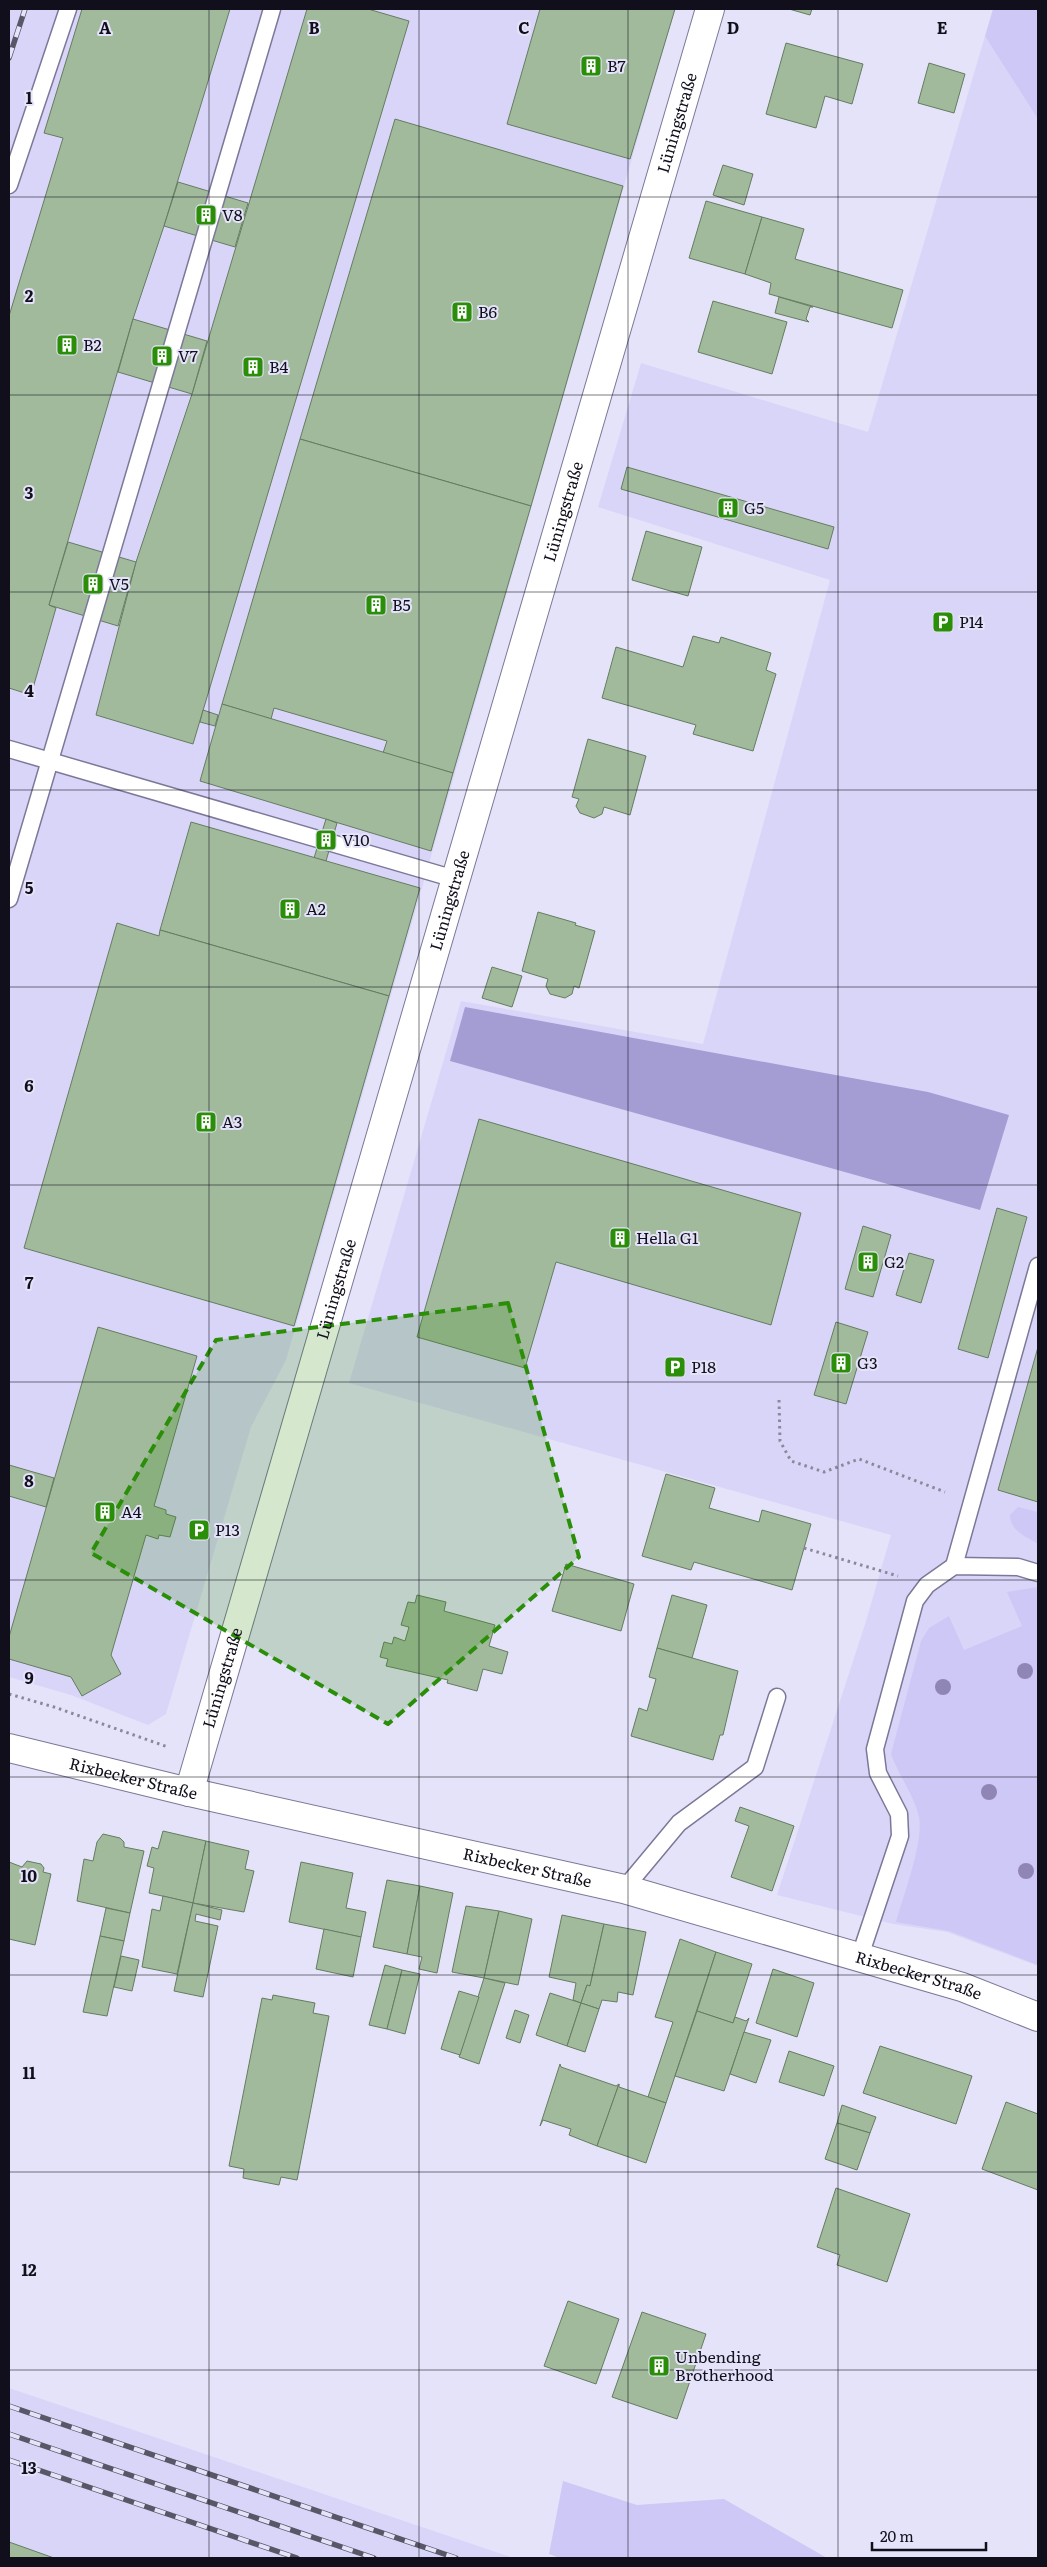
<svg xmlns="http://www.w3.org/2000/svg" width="1047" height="2567" font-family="Literata,serif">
<rect width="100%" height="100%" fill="#e5e3f9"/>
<g fill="#d9d5f8">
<path d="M9,9H675L286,1360L251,1427L166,1714L148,1725L71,1695L9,1677Z"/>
<path d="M985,36L1038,53V1966L947,1932L893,1924L777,1895L866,1621L891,1535L349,1383L461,1001L703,1044L830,580L598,507L641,363L868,432Z"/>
<path d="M9,2388L514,2558H9Z"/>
</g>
<g fill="#cdc8f5">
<path d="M993,9H1038V119L985,36Z"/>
<path d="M1018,1507L1038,1512V1544C1026,1536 1010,1531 1010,1515Z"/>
<path d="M1038,1587V1965L949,1931L896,1922C903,1896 924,1842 919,1817C914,1795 899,1776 891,1754L921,1641L929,1628L949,1616L964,1650L1022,1626L1007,1592Z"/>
<path d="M563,2481L637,2505L724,2499L827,2558H560L549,2554Z"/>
</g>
<path fill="#a39dd4" d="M465,1007L928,1092L1009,1115L980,1210L450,1061Z"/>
<g fill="#a1ba9c" stroke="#657c60">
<path d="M82,9H230L164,226L133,319L72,527L49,605L56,608L31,695L9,688V316L63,138L44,133Z"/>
<path d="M307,9H368L409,21L193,744L96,715L136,562L192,394Z"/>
<path d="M540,9H675L630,159L507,124Z"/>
<path d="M789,9H812L810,15Z"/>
<path d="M786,43L863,64L852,104L825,96L816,128L766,114Z"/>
<path d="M929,63L965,74L954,113L918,103Z"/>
<path d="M395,119L623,186L531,506L300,439Z"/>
<path d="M723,165L753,174L744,205L713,195Z"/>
<path d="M178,182L248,203L235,247L164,226Z"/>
<path d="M706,201L762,217L745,274L689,258Z"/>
<path d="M762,217L804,229L795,259L903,290L892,328L769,294L771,283L745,274Z"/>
<path d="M779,297L813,307H810L806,319L809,322L775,313Z"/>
<path d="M713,301L787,322L772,374L698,352Z"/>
<path d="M133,319L207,341L192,394L118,372Z"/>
<path d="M300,439L531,506L453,773L383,753L387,741L274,708L271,719L222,704Z"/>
<path d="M627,467L834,527L828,549L621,489Z"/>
<path d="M646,531L702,547L688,596L632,580Z"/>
<path d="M68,542L136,562L118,626L49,605Z"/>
<path d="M693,636L719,643L721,637L771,653L766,670L776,674L753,751L693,734L696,725L602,698L616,647L683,667Z"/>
<path d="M222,704L453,773L431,851L200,781Z"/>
<path d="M203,710L218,715L215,726L200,722Z"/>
<path d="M588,739L646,756L630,815L604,807L602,814L594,818L580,813L576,806L579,799L572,797Z"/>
<path d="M326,819L337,823L326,861L314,858Z"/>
<path d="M191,822L420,888L389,996L160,930Z"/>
<path d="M538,912L576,923L575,925L595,931L579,988L574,986L572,994L565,998L550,994L546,986L548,979L522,971Z"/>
<path d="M117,923L159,936L160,930L389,996L294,1326L24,1248Z"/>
<path d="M492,967L522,976L512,1007L482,998Z"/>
<path d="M479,1119L801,1213L771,1325L556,1262L525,1368L417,1337Z"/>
<path d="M997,1208L1027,1217L988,1358L958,1349Z"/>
<path d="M863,1226L891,1235L873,1297L845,1289Z"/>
<path d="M909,1253L934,1260L921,1303L896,1295Z"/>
<path d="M836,1322L868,1332L846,1404L814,1395Z"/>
<path d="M98,1327L197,1356L154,1506L166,1510V1514L176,1517L170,1537L159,1535L158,1539L146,1535L111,1655L121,1674L82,1696L71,1677L9,1659V1637Z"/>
<path d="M1038,1347V1502L998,1490Z"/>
<path d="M9,1465L54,1478L46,1507L9,1496Z"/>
<path d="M666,1474L715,1488L709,1508L759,1522L762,1510L811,1524L792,1590L694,1562L691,1570L642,1556Z"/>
<path d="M566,1564L634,1584L621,1631L552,1611Z"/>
<path d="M417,1595L446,1602L444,1611L495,1625L489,1646L508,1652L502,1674L483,1669L477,1691L447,1683L448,1680L386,1666L388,1659L380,1657L384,1642L392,1644L394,1637L405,1641L409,1627L401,1625L408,1602L415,1603Z"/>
<path d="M672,1595L707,1605L692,1658L657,1648Z"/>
<path d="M657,1648L738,1671L723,1735H720L713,1760L631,1736L639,1708L647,1711L656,1679L649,1677Z"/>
<path d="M740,1807L794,1826L772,1891L731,1877L749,1826L735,1821Z"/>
<path d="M163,1831L206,1841L193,1903L149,1893L154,1868L147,1866L152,1847L158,1849Z"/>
<path d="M103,1834L120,1838L124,1842V1847L144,1851L130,1913L77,1901L84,1859L93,1861L97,1842Z"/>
<path d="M206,1841L249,1851L245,1869L254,1871L244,1912L193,1903Z"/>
<path d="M27,1861L41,1864L44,1868L43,1872L51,1874L35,1945L9,1939V1862L22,1867Z"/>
<path d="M301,1862L353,1873L346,1908L366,1912L361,1937L289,1922Z"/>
<path d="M387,1880L420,1886L407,1954L373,1947Z"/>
<path d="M420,1886L453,1893L437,1973L419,1969L422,1957L407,1954Z"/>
<path d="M163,1896L193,1903L177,1974L142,1967L152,1909L160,1911Z"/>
<path d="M193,1903L222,1910L220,1920L196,1914L195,1921L218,1926L203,1997L174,1991Z"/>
<path d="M466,1906L499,1911L484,1978L452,1972Z"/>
<path d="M106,1908L130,1913L124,1941L100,1936Z"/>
<path d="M499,1911L532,1919L518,1985L484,1978Z"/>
<path d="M562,1915L604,1924L590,1986L587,1985L581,2003L573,2000L576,1983L549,1977Z"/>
<path d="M604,1924L646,1932L633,1995L618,1992L617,2002L602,2000L599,2009L581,2003L587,1985L590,1986Z"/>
<path d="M324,1929L361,1937L353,1977L316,1969Z"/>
<path d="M100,1936L124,1941L107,2016L83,2012Z"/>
<path d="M680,1939L716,1952L666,2103L648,2097L673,2022L655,2017Z"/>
<path d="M716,1952L752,1964L733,2023L697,2011Z"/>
<path d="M121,1956L139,1960L132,1991L114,1987Z"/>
<path d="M385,1965L402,1970L387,2029L369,2025Z"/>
<path d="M773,1969L814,1983L797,2037L756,2023Z"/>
<path d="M402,1970L420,1974L405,2034L387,2029Z"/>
<path d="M484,1978L505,1983L479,2064L459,2057Z"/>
<path d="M459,1991L479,1997L460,2055L441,2049Z"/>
<path d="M550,1993L581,2003L567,2046L536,2035Z"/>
<path d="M273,1995L315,2003L313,2013L329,2016L297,2180L281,2177L279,2185L243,2178L244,2169L229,2166L262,1998L272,2000Z"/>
<path d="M581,2003L599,2009L585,2052L567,2046Z"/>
<path d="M515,2010L529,2015L520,2043L506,2038Z"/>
<path d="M697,2011L733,2023L735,2017L746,2021L749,2018L724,2091L675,2076Z"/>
<path d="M744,2032L771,2040L756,2083L730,2074Z"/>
<path d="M880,2046L972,2076L956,2124L863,2093Z"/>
<path d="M789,2051L834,2066L824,2096L779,2082Z"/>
<path d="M560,2064L561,2067L616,2086L619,2084L597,2146L569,2135L571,2129L543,2120L540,2126Z"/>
<path d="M619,2084V2087L666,2103L646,2163L597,2146Z"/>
<path d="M1006,2102L1038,2114V2190L982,2169Z"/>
<path d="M842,2105L876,2117L870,2133L837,2123Z"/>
<path d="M837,2123L870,2133L857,2170L825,2159Z"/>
<path d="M836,2188L910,2214L887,2282L837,2265L840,2255L817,2247Z"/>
<path d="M568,2301L619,2319L596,2384L544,2366Z"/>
<path d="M642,2312L706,2334L677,2419L612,2397Z"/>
<path d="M9,2542L54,2558H9Z"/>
</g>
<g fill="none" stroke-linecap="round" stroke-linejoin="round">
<g stroke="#7b7898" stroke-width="19">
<g id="service">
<path d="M9,185L68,9"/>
<path d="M9,749L455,879"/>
<path d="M9,899L272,9"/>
<path d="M954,1566L1038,1266"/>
<path d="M624,1889L679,1823L755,1767L777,1697"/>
<path d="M860,1956L900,1836L899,1814L878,1773L875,1749L915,1601L927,1585L954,1566L1018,1567L1038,1573"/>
</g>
</g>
<g stroke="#7b7898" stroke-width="30">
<g id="minor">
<path id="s1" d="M189,1792L710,9"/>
</g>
</g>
<g stroke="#7b7898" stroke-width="30">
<g id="tertiary">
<path id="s2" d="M9,1748L189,1792L624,1889L962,1987L1038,2017"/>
</g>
</g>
<g stroke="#8a899a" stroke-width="3" stroke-dasharray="2.5 4" stroke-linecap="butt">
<path d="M779,1400L780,1441L791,1461L824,1472L859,1459L945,1492"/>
<path d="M804,1548L898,1576"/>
<path d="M9,1694L54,1707L168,1747"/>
</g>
<use href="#service" stroke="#fff" stroke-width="16"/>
<use href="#minor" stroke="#fff" stroke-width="28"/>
<use href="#tertiary" stroke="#fff" stroke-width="28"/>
<g stroke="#595767" stroke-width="5.5">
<g id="rail">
<path d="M9,58L25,9"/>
<path d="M9,2406L456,2558"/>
<path d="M9,2434L374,2558"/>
<path d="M9,2460L297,2558"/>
</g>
</g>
<use href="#rail" stroke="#e5e3f9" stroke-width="4" stroke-dasharray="11" stroke-linecap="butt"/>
</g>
<g fill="#8f86b5">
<circle cx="1025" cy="1671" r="8"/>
<circle cx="943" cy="1687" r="8"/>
<circle cx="989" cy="1792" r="8"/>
<circle cx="1026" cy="1871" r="8"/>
</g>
<path fill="#2b8e08" fill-opacity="0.2" stroke="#2b8e08" stroke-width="4" stroke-dasharray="10 6" stroke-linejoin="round" d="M508,1303L579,1557L388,1724L91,1553L216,1340Z"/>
<path fill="none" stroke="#100f1b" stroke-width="1" stroke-opacity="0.55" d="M209,9V2558M419,9V2558M628,9V2558M838,9V2558M9,197H1038M9,395H1038M9,592H1038M9,790H1038M9,987H1038M9,1185H1038M9,1382H1038M9,1580H1038M9,1777H1038M9,1975H1038M9,2172H1038M9,2370H1038"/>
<defs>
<g id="building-square" transform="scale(1.125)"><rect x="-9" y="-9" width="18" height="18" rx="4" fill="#2b8e08" stroke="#e5e3f9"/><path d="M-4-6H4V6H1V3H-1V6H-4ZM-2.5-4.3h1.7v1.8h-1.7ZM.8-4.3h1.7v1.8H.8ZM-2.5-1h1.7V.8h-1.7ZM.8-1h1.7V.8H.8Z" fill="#fff"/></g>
<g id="parking-square" transform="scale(1.125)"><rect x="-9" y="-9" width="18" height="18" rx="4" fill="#2b8e08" stroke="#e5e3f9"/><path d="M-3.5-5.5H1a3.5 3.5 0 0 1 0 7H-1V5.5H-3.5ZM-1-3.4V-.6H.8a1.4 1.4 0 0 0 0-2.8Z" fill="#fff"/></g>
</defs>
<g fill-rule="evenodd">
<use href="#building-square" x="591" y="66"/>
<use href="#building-square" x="206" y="215"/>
<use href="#building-square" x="462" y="312"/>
<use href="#building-square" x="67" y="345"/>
<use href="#building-square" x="162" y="356"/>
<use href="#building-square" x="253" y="367"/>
<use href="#building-square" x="728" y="508"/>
<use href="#building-square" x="93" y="584"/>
<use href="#building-square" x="376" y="605"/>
<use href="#parking-square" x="943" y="622"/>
<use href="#building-square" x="326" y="840"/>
<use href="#building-square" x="290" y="909"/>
<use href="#building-square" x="206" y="1122"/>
<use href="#building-square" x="620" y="1238"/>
<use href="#building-square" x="868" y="1262"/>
<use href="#building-square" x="841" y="1363"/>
<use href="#parking-square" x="675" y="1367"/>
<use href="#building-square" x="105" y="1512"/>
<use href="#parking-square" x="199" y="1530"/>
<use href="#building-square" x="659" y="2366"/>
</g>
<g text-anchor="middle" stroke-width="4" stroke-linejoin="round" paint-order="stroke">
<g font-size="16" fill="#100f1b" stroke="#e5e3f9" text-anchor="start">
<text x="607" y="72">B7</text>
<text x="222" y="221">V8</text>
<text x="478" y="318">B6</text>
<text x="83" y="351">B2</text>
<text x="178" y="362">V7</text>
<text x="269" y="373">B4</text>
<text x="744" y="514">G5</text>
<text x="109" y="590">V5</text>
<text x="392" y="611">B5</text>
<text x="959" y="628">P14</text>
<text x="342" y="846">V10</text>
<text x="306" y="915">A2</text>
<text x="222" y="1128">A3</text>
<text x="636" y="1244">Hella G1</text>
<text x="884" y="1268">G2</text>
<text x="857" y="1369">G3</text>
<text x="691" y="1373">P18</text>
<text x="121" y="1518">A4</text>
<text x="215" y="1536">P13</text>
<text x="675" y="2363">Unbending<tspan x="675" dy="18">Brotherhood</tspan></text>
</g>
<g font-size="16" fill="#100f1b" stroke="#e5e3f9">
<text dy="6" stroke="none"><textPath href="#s1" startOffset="1739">Lüningstraße</textPath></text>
<text dy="6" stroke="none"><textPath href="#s1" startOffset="1334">Lüningstraße</textPath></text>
<text dy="6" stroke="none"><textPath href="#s1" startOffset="929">Lüningstraße</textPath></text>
<text dy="6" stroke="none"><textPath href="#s1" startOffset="524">Lüningstraße</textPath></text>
<text dy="6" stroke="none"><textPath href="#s1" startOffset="119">Lüningstraße</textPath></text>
<text dy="6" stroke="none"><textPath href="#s2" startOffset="128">Rixbecker Straße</textPath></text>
<text dy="6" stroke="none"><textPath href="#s2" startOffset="532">Rixbecker Straße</textPath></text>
<text dy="6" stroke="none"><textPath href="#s2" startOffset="938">Rixbecker Straße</textPath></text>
</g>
</g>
<g font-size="16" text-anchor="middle" font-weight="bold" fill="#100f1b" stroke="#e5e3f9" stroke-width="4" stroke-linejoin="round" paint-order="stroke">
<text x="105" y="34">A</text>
<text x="314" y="34">B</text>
<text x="524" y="34">C</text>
<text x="733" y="34">D</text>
<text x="942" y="34">E</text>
<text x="29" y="104">1</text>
<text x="29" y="302">2</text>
<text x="29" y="499">3</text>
<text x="29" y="697">4</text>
<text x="29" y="894">5</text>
<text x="29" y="1092">6</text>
<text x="29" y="1289">7</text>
<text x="29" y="1487">8</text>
<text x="29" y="1684">9</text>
<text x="29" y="1882">10</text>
<text x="29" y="2079">11</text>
<text x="29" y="2276">12</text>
<text x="29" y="2474">13</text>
</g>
<rect width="1047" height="2567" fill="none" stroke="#100f1b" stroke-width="20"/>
<path d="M872 2542v8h114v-8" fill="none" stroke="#100f1b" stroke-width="2.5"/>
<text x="880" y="2542" font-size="15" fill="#100f1b" stroke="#e5e3f9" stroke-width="4" paint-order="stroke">20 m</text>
</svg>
